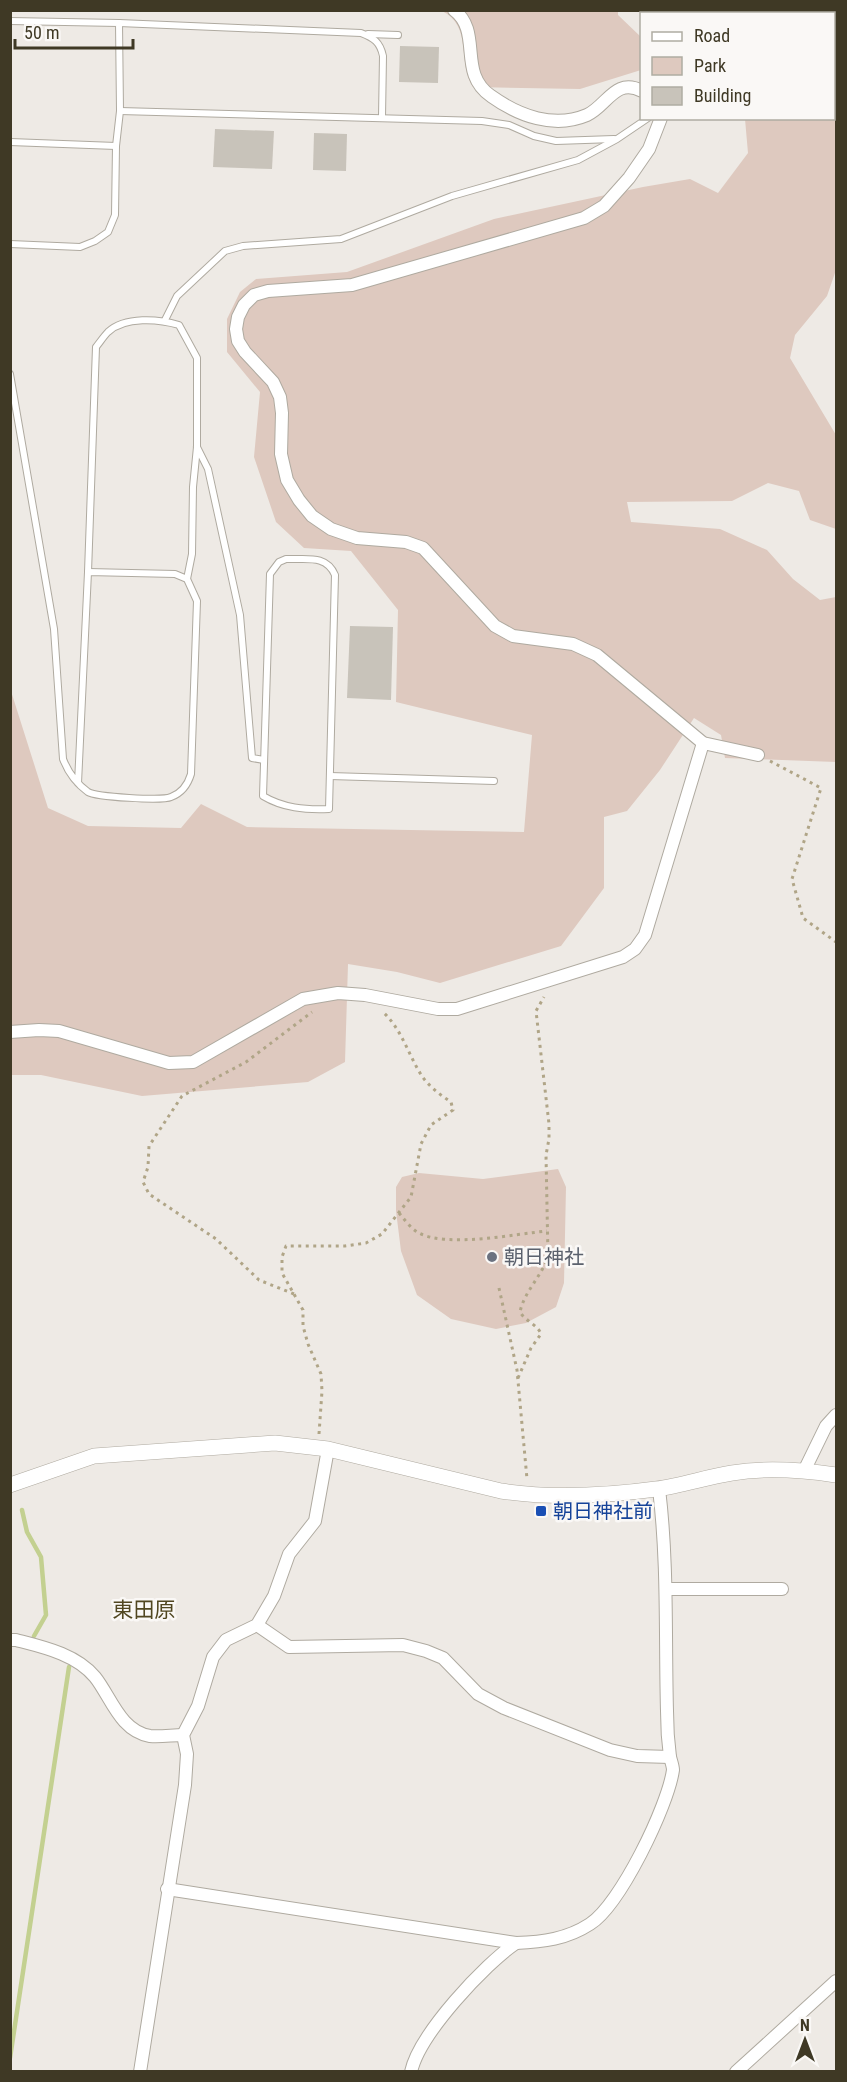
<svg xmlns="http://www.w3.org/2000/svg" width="847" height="2082" font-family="'Roboto Condensed','Noto Sans JP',sans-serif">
<rect width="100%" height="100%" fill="#eeeae5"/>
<g fill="#dec9bf">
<path d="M442,11H618V15L641,37V70L580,89L473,87C457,62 473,26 442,11Z"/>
<path d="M834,100L836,102V270L827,296L795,335L790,358L836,435V529L810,520L799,491L768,483L732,501L627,502L631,522L720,529L767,550L793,579L820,600L836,597V762L725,758L721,735L694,718L660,770L627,811L604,817V888L561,946L440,983L397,972L348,964L345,1062L308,1082L142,1096L41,1075H11L10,688L48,808L88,826L181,828L201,804L247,827L524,832L532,735L396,702L398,610L351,551L304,548L276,522L254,457L260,392L227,352V319L240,292L256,279L347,272L494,219L643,187L690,179L718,193L748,153L745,119L834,118Z"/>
<path d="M558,1169L566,1187L564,1283L556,1307L526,1323L496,1329L451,1319L417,1295L401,1251L396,1211V1187L402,1177L419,1173L483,1179Z"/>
</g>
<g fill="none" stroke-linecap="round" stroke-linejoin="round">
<g stroke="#c3d090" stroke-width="4.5">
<path d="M22,1510L27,1532L41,1557L46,1615L34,1636"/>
<path d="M10,2058L69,1667"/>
</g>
</g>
<g fill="#c8c3ba">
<path d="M400,46L439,47L438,83L399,82Z"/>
<path d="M215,129L274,131L272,169L213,167Z"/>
<path d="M314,133L347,134L346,171L313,170Z"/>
<path d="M350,626L393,627L391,700L347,698Z"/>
</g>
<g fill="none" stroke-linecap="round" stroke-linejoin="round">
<g stroke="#cbc7bf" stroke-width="18" stroke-dasharray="18 9" stroke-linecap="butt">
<path d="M705,10L723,14"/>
<path d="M834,32H836"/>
</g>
<g stroke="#afaaa0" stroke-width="8">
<g id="service">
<path d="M10,21L119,23L120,111L116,146L115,215L108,232L95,241L80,247L10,244"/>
<path d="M119,23L361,33C374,38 380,42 383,56L382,117"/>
<path d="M368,34L398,35"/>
<path d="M120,111L482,121L509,125L534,136L556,141L614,139"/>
<path d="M10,142L116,146"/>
<path d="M165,320L177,296L225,251L243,246L341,239L452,196L578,160L617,139L648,118"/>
<path d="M10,374L54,629L63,759C68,772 77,784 88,792C96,797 162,801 171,797C182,793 188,784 191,774L197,601L187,579L175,574L88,572L78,783"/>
<path d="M197,447L208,469L240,615L252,758L264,760"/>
<path d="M286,559C306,560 326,554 335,575L329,809C305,810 283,808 263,796L270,574L279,562Z"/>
<path d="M88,572L96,347C100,342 104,336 108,332C125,316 159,319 179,325L197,358V447L193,487L192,554L187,579"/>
<path d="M330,776L494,781"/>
</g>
</g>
<g stroke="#afaaa0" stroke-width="14">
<g id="minor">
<path d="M454,10C483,32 457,73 491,96C519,116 554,129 587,115C607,106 615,77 642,91"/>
<path d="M671,10V14"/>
<path d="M661,118L649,149L629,178L604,206L584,218L352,285L268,291L254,295L244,305L238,317L236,329L238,341L245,352L273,382L280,397L282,413L281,454L287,480L299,500L312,516L331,529L357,538L406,542L423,548L495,626L513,636L573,644L597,655L703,743L758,755"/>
<path d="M10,1032L39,1030L59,1031L169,1063L193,1062L303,999L338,993L365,995L438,1009H457L623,957L635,949L645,935L703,743"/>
<path d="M804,1471L826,1426L836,1415"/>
<path d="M667,1589H782"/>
<path d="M257,1625L289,1647L403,1645L426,1651L443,1658L478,1694L504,1708L610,1750L637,1756L670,1757"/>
<path d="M10,1640H16C43,1647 76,1654 95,1677C111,1697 120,1731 150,1736C160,1737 173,1735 183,1735"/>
<path d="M167,1889L516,1943C543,1942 567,1939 590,1924C620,1905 668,1806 673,1770C673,1766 671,1761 670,1757C668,1742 667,1726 667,1711C665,1637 668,1563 659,1489"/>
<path d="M140,2072L185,1785L187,1754L183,1735L198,1706L213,1657L226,1640L257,1625L274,1596L289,1554L315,1521L328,1449"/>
<path d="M411,2072C419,2034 485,1964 516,1943"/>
<path d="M736,2072L836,1981"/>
</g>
</g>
<g stroke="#afaaa0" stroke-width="16">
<path id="tertiary" d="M10,1485L94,1456L275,1443L328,1449L501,1491C553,1499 604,1496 656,1489C681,1486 706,1477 732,1473C767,1467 802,1470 836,1475"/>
</g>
<g stroke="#b0a587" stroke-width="3" stroke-dasharray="3 4.5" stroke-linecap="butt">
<path d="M770,761L821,788L792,879L803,918L836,942"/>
<path d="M399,1213C405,1220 411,1229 419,1233C447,1248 515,1234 547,1231"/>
<path d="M499,1288L517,1370L527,1479"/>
<path d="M294,1294L259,1280L216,1239L149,1194L143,1182L148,1167L149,1146L182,1096L246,1062L312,1012"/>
<path d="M518,1378L531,1348L541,1334C538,1325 525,1321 520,1312C524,1292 541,1277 548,1257L546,1155L549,1139V1124L536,1011L544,997"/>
<path d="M319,1434L322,1391L321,1374L308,1344L303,1326V1310L282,1273V1257L286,1246H345L366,1243L382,1234L411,1197L421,1144L431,1125L453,1110L451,1102C439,1094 427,1085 420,1073C408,1053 401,1029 384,1013"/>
</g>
<use href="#service" stroke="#fff" stroke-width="6"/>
<use href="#minor" stroke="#fff" stroke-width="12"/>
<use href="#tertiary" stroke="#fff" stroke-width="15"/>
</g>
<circle fill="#6b7280" stroke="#faf8f6" stroke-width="2" cx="492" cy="1257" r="6"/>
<rect fill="#1a4fb4" stroke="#faf8f6" stroke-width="2" x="535" y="1505" width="12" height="12" rx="3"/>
<g text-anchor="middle" stroke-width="5" stroke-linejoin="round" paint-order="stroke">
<g font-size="20" fill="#5b616d" stroke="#faf8f6" text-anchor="start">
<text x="504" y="1264">朝日神社</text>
</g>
<g font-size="20" fill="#164399" stroke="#faf8f6" text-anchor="start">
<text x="553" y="1518">朝日神社前</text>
</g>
<g font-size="21" fill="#514721" stroke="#faf8f6">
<text x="144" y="1617">東田原</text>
</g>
</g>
<rect width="847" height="2082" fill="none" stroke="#3f3925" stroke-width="24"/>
<rect x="640" y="12" width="195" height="108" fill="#faf8f6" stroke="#afaca2" stroke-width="1.5"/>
<rect x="652" y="32" width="30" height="9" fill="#ffffff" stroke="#afaca2" stroke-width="1.5"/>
<text x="694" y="42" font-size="18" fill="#3f3925">Road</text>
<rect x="652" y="57" width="30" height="18" fill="#dec9bf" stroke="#afaca2" stroke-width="1.5"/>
<text x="694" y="72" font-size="18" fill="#3f3925">Park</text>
<rect x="652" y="87" width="30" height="18" fill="#c8c3ba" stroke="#afaca2" stroke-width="1.5"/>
<text x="694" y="102" font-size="18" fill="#3f3925">Building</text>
<g transform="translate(805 2040)" stroke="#faf8f6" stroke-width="4.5" paint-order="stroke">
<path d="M0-4.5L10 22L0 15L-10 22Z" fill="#3f3925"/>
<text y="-9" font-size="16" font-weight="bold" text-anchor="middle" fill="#3f3925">N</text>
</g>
<path d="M15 39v9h118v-9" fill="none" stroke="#3f3925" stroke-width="3"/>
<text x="24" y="39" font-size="18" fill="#3f3925" stroke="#faf8f6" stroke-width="4.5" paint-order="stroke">50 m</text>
</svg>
